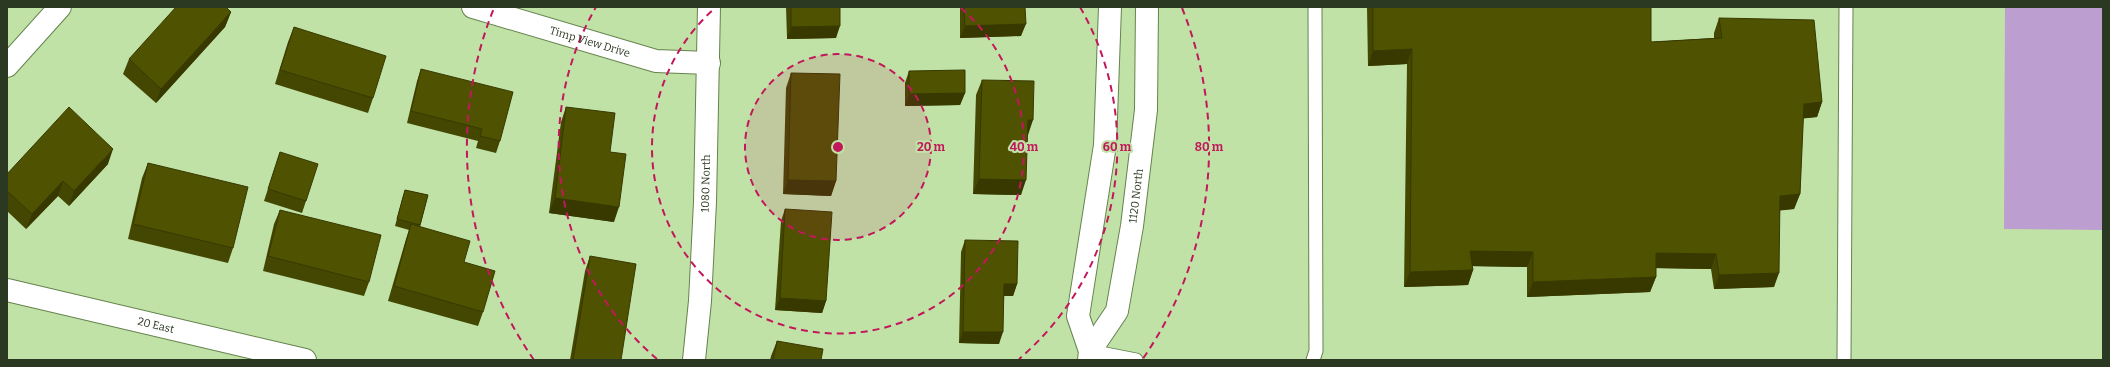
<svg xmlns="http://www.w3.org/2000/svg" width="2110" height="367" font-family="Bitter,serif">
<rect width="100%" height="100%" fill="#c0e2a7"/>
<path fill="#bd9ed0" d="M2005,7H2103V230L2004,229Z"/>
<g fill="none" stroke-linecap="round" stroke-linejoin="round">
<g stroke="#65834d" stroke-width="15">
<g id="lane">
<path d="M1090,351L1136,360"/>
<path d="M1313,360L1316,351L1315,7"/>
<path d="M1844,360L1846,7"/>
</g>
</g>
<g stroke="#65834d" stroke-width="24">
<g id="street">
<path id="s1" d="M473,7L656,61L709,63"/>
<path d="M7,66L60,7"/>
<path id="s2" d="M7,290L305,360"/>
<path id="s3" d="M694,360L700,301L705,202L709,7"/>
</g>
</g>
<g stroke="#65834d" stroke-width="24">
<g id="secondary">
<path id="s4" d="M1090,351L1117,311L1132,226L1146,110L1147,7"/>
<path d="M1089,360L1090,351L1078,316L1105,145L1110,7"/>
</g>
</g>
<use href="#lane" stroke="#fff" stroke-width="13"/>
<use href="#street" stroke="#fff" stroke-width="22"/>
<use href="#secondary" stroke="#fff" stroke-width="22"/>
</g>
<g fill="#444701">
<path d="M786,7H840L836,38L787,39Z"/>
<path d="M960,7H1025L1021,36L960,38Z"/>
<path d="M1367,7H1651V42L1714,38V33L1719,18L1822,102L1817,117L1803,118L1800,194L1794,209L1780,210L1774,287L1714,289L1711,269L1656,268V277L1650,292L1527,297V267L1472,266L1473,270L1468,285L1404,287L1407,64L1368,66Z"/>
<path d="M231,12L225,27L156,103L123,74L129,59Z"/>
<path d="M294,27L373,98L368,113L275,84L288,42Z"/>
<path d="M421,69L500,141L496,153L476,148L478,141L407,123L417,81Z"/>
<path d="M909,71L965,93L960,105L905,106V83Z"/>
<path d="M791,73L836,181L831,196L783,194L786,88Z"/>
<path d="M982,80L1028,135H1027L1021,195L973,194L976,95Z"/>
<path d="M566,107L610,152L614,222L549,213L561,122Z"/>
<path d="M280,152L306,201L302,213L264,201Z"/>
<path d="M148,163L233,248L228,263L128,239L142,178Z"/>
<path d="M108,164L69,206L58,196L26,229L7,211V174Z"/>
<path d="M405,190L428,195L420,227L464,262L483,312L478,326L388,301L406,239L409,230L395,226L403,196Z"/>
<path d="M785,209L826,301L822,313L775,310L781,221Z"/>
<path d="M280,210L369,282L364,296L263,271L274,224Z"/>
<path d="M965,240L1017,284L1013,296H1004L999,344L959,343L961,252Z"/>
<path d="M590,256L621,360H570L585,271Z"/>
<path d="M777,341L821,360H770L771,356Z"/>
</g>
<g fill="#373901">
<path d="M231,12L225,27L156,103L161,89Z"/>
<path d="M1026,24L1021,36L960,38L965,26Z"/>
<path d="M840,26L836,38L787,39L791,27Z"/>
<path d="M1412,49L1407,64L1368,66L1373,51Z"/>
<path d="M965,93L960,105L905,106L909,94Z"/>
<path d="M1822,102L1817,117L1799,119L1804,104Z"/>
<path d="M1028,120H1033L1028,135H1022Z"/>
<path d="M113,149L108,164L69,206L74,191Z"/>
<path d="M979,179L1026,180L1021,195L973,194Z"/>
<path d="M788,180L836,181L831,196L783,194Z"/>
<path d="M63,181L58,196L26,229L32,214Z"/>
<path d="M1800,194L1794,209L1775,211L1780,196Z"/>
<path d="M555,198L619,207L614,222L549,213Z"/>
<path d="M1470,251L1533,252L1527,267L1465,266Z"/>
<path d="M1656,253L1716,254L1711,269L1650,268Z"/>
<path d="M1473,270L1468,285L1404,287L1410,272Z"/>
<path d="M1779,273L1774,287L1714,289L1719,275Z"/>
<path d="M1656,277L1650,292L1527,297L1533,282Z"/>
<path d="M1004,284H1017L1013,296H1000Z"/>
<path d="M780,298L826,301L822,313L775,310Z"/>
<path d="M963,332H1003L999,344L959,343Z"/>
</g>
<g fill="#4f5201" stroke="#373901">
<path d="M176,7H226L231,12L161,89L129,59Z"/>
<path d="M791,7H840V26L791,27Z"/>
<path d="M964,7H1025L1026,24L965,26Z"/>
<path d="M1373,7H1651V42L1722,38L1719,18L1814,20L1822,102L1804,104L1800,194L1780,196L1779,273L1719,275L1716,254L1656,253V277L1533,282V252L1470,251L1473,270L1410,272L1412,49L1373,51Z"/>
<path d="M294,27L386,56L373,98L280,70Z"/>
<path d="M421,69L513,92L500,141L480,136L482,129L411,111Z"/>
<path d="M965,70V93L909,94V71Z"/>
<path d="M791,73L840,74L836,181L788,180Z"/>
<path d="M982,80L1034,81L1033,120H1028L1026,180L979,179Z"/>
<path d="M69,107L113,149L74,191L63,181L32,214L7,191V174Z"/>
<path d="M566,107L615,113L610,152L626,154L619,207L555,198Z"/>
<path d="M280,152L318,164L306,201L268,189Z"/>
<path d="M148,163L248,187L233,248L133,224Z"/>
<path d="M405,190L428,195L420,225L397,219Z"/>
<path d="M785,209L832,212L826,301L780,298Z"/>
<path d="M280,210L381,235L369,282L268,256Z"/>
<path d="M411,224L470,241L464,262L495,271L483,312L394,286Z"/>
<path d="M965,240L1018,241L1017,284H1004L1003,332H963Z"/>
<path d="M590,256L636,264L621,360H573Z"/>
<path d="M777,341L823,349L821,360H773Z"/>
</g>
<circle cx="838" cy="147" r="93" fill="#c2185b" fill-opacity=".12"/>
<g fill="none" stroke="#c2185b" stroke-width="2" stroke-dasharray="7 5">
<circle cx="838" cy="147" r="93"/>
<path d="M961 8A186 186 0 1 1 715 8"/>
<path d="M657 359A279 279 0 0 1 596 7M1080 7A279 279 0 0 1 1019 359"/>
<path d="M534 360A371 371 0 0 1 494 8M1182 8A371 371 0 0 1 1142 360"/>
</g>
<g text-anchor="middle" stroke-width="4" stroke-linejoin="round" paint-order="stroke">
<g font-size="11" fill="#2c3922" stroke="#c0e2a7">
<text dy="4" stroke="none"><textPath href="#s1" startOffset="122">Timp View Drive</textPath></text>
<text dy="4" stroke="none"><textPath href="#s3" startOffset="177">1080 North</textPath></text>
<text dy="4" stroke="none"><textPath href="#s4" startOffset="165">1120 North</textPath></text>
<text dy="4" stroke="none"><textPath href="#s2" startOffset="153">20 East</textPath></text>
</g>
</g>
<circle cx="838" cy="147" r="6" fill="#c2185b" stroke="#c0e2a7" stroke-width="2"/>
<g font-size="12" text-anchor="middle" font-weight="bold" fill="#c2185b" stroke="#c0e2a7" stroke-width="4" stroke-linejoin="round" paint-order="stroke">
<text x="931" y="151">20 m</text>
<text x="1024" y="151">40 m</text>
<text x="1117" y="151">60 m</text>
<text x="1209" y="151">80 m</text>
</g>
<rect width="2110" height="367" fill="none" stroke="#2c3922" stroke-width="16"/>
</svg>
